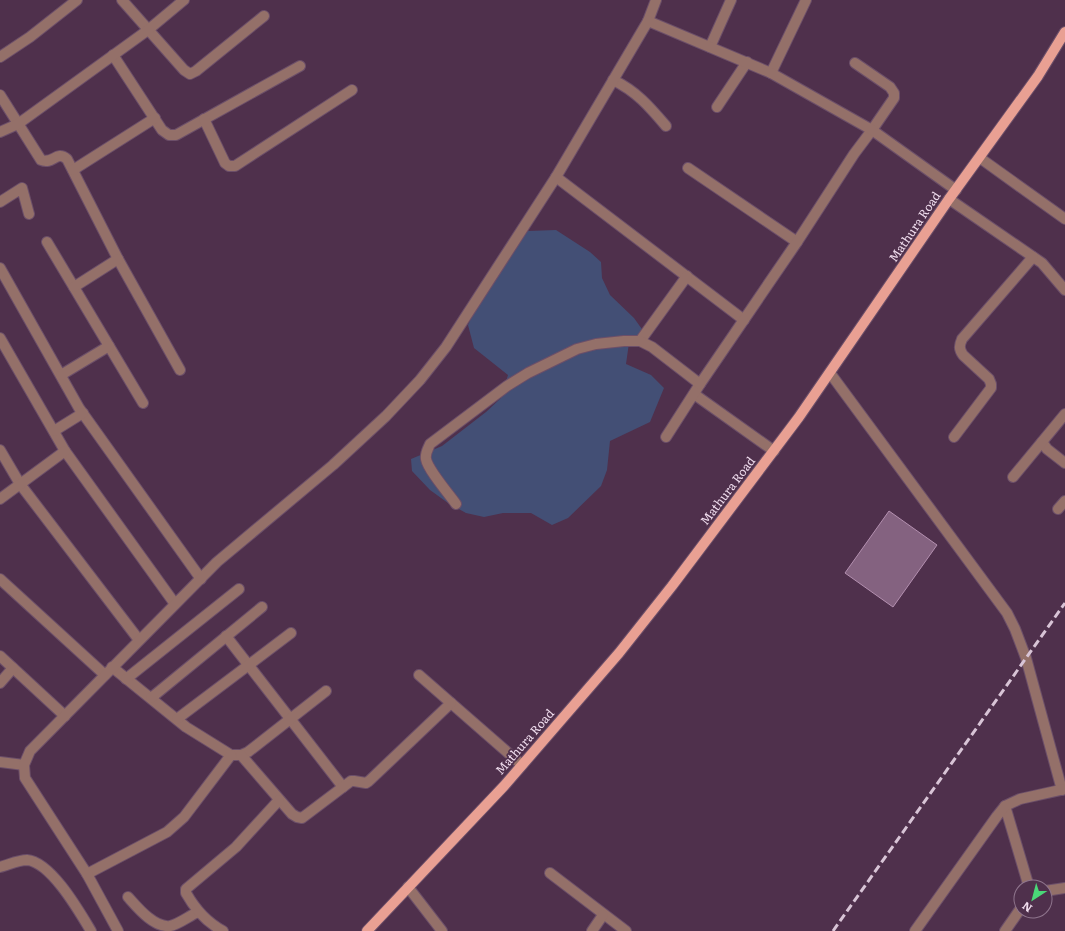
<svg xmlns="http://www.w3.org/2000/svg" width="1065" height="931" font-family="Literata,serif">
<rect width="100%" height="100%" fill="#4f304c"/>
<path fill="#434f75" d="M556,230L590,252L601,262L602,278L610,295L634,318L644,332L629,343L626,364L651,375L664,388L650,422L610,441L607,470L601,486L568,518L552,525L531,513H503L484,517L466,513L448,503L430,490L412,471L411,459L442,446L486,412L501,398L508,375L474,348L468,325L489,278L528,231Z"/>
<path fill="#846280" stroke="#b490b0" d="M889,511L937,545L893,607L845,573Z"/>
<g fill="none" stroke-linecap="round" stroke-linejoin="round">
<g stroke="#6c4f69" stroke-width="12">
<g id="minor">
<path d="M122,0L184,70L190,74L196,71L264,16"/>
<path d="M648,21L656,0"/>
<path d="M710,47L731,0"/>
<path d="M113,55L162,130L169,135H176L300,66"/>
<path d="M0,57L30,37L77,0"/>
<path d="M771,73L806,0"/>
<path d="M613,80C636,91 649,106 666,126"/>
<path d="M0,95L41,160C53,165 56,150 67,159L118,259L180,370"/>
<path d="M717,107L747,62"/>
<path d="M204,119L225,163L229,166H235L352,90"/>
<path d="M0,132L18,124L148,30L184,0"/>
<path d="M980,158L1065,219"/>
<path d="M688,168L797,242"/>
<path d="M73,170L155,118"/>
<path d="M556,177L744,320"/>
<path d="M949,199L1042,263L1065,290"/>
<path d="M0,202L22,188L29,214"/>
<path d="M47,242L143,403"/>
<path d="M0,268L79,408L201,579"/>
<path d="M74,287L118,259"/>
<path d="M0,338L65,451L175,604"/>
<path d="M640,341L687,276"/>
<path d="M830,373L1007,613L1015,629L1026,658L1062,790"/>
<path d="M61,375L109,346"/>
<path d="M694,394L774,451"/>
<path d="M54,431L83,413"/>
<path d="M666,437L700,384L797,242L854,154L872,130L894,98V93L890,87L855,63"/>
<path d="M954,437L991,388V384L989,379L963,355C959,349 959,346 962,339L1033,257"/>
<path d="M1042,442L1047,449L1065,463"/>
<path d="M0,450L20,484L139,640"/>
<path d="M1013,477L1065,414"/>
<path d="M0,499L65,451"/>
<path d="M456,504C449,494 428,470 426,459C425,453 428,449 430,444L507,386L528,373L577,349L596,344L624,341H640L652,347L700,384"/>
<path d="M1058,509L1065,501"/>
<path d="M0,579L105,675"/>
<path d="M226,636L343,787"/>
<path d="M0,656L65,716"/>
<path d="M112,667L186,727L231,755H241L248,752L326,691"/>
<path d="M419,675L522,765"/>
<path d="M126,679L239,589"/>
<path d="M0,683L13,668"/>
<path d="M151,698L262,607"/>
<path d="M177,719L291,633"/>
<path d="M241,755L292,814L297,817L302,818L351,781H354L366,783L369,781L451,703"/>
<path d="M0,762L24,765"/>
<path d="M1005,806L1029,887"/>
<path d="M0,867C8,865 18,860 27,860C51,862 79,911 91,931"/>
<path d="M550,873L626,931"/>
<path d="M87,874L167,832L184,817L231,755"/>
<path d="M408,887L442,931"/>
<path d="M1045,891L1065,888"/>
<path d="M128,897C137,907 154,928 170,926C179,924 189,916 198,912"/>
<path d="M118,931L87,874L25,778L24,765L30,751L217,562L333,465L386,416L420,380L446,347L556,177L648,21L771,73L872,130L956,190"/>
<path d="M223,931C206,922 195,909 186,893V889L236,847L279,800"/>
<path d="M592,931L603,915"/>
<path d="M915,931L997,816L1005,806L1020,799L1065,789"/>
<path d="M1005,931L1021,908"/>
</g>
</g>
<g stroke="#6c4f69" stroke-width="12">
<path id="major" d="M367,931L504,786L619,653L672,586L799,417L949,199L1038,76L1065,32"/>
</g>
<use href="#minor" stroke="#947069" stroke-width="10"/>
<use href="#major" stroke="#e9a093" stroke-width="10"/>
<path stroke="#d8c4d6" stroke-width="3" stroke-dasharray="8 4" stroke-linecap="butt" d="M833,931L1065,603"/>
</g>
<g text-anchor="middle" stroke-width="3.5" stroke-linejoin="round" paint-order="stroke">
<g font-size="12" fill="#f0ddee" stroke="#4f304c">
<text transform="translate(915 227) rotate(-56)" y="4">Mathura Road</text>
<text transform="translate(728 491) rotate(-53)" y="4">Mathura Road</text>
<text transform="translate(525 742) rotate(-49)" y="4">Mathura Road</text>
</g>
</g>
<g transform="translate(1033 899) rotate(216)"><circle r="19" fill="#4f304c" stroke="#8f758d"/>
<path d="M0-3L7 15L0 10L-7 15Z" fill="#4ad778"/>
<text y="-6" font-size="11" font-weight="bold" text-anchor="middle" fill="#f0ddee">N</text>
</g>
</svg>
